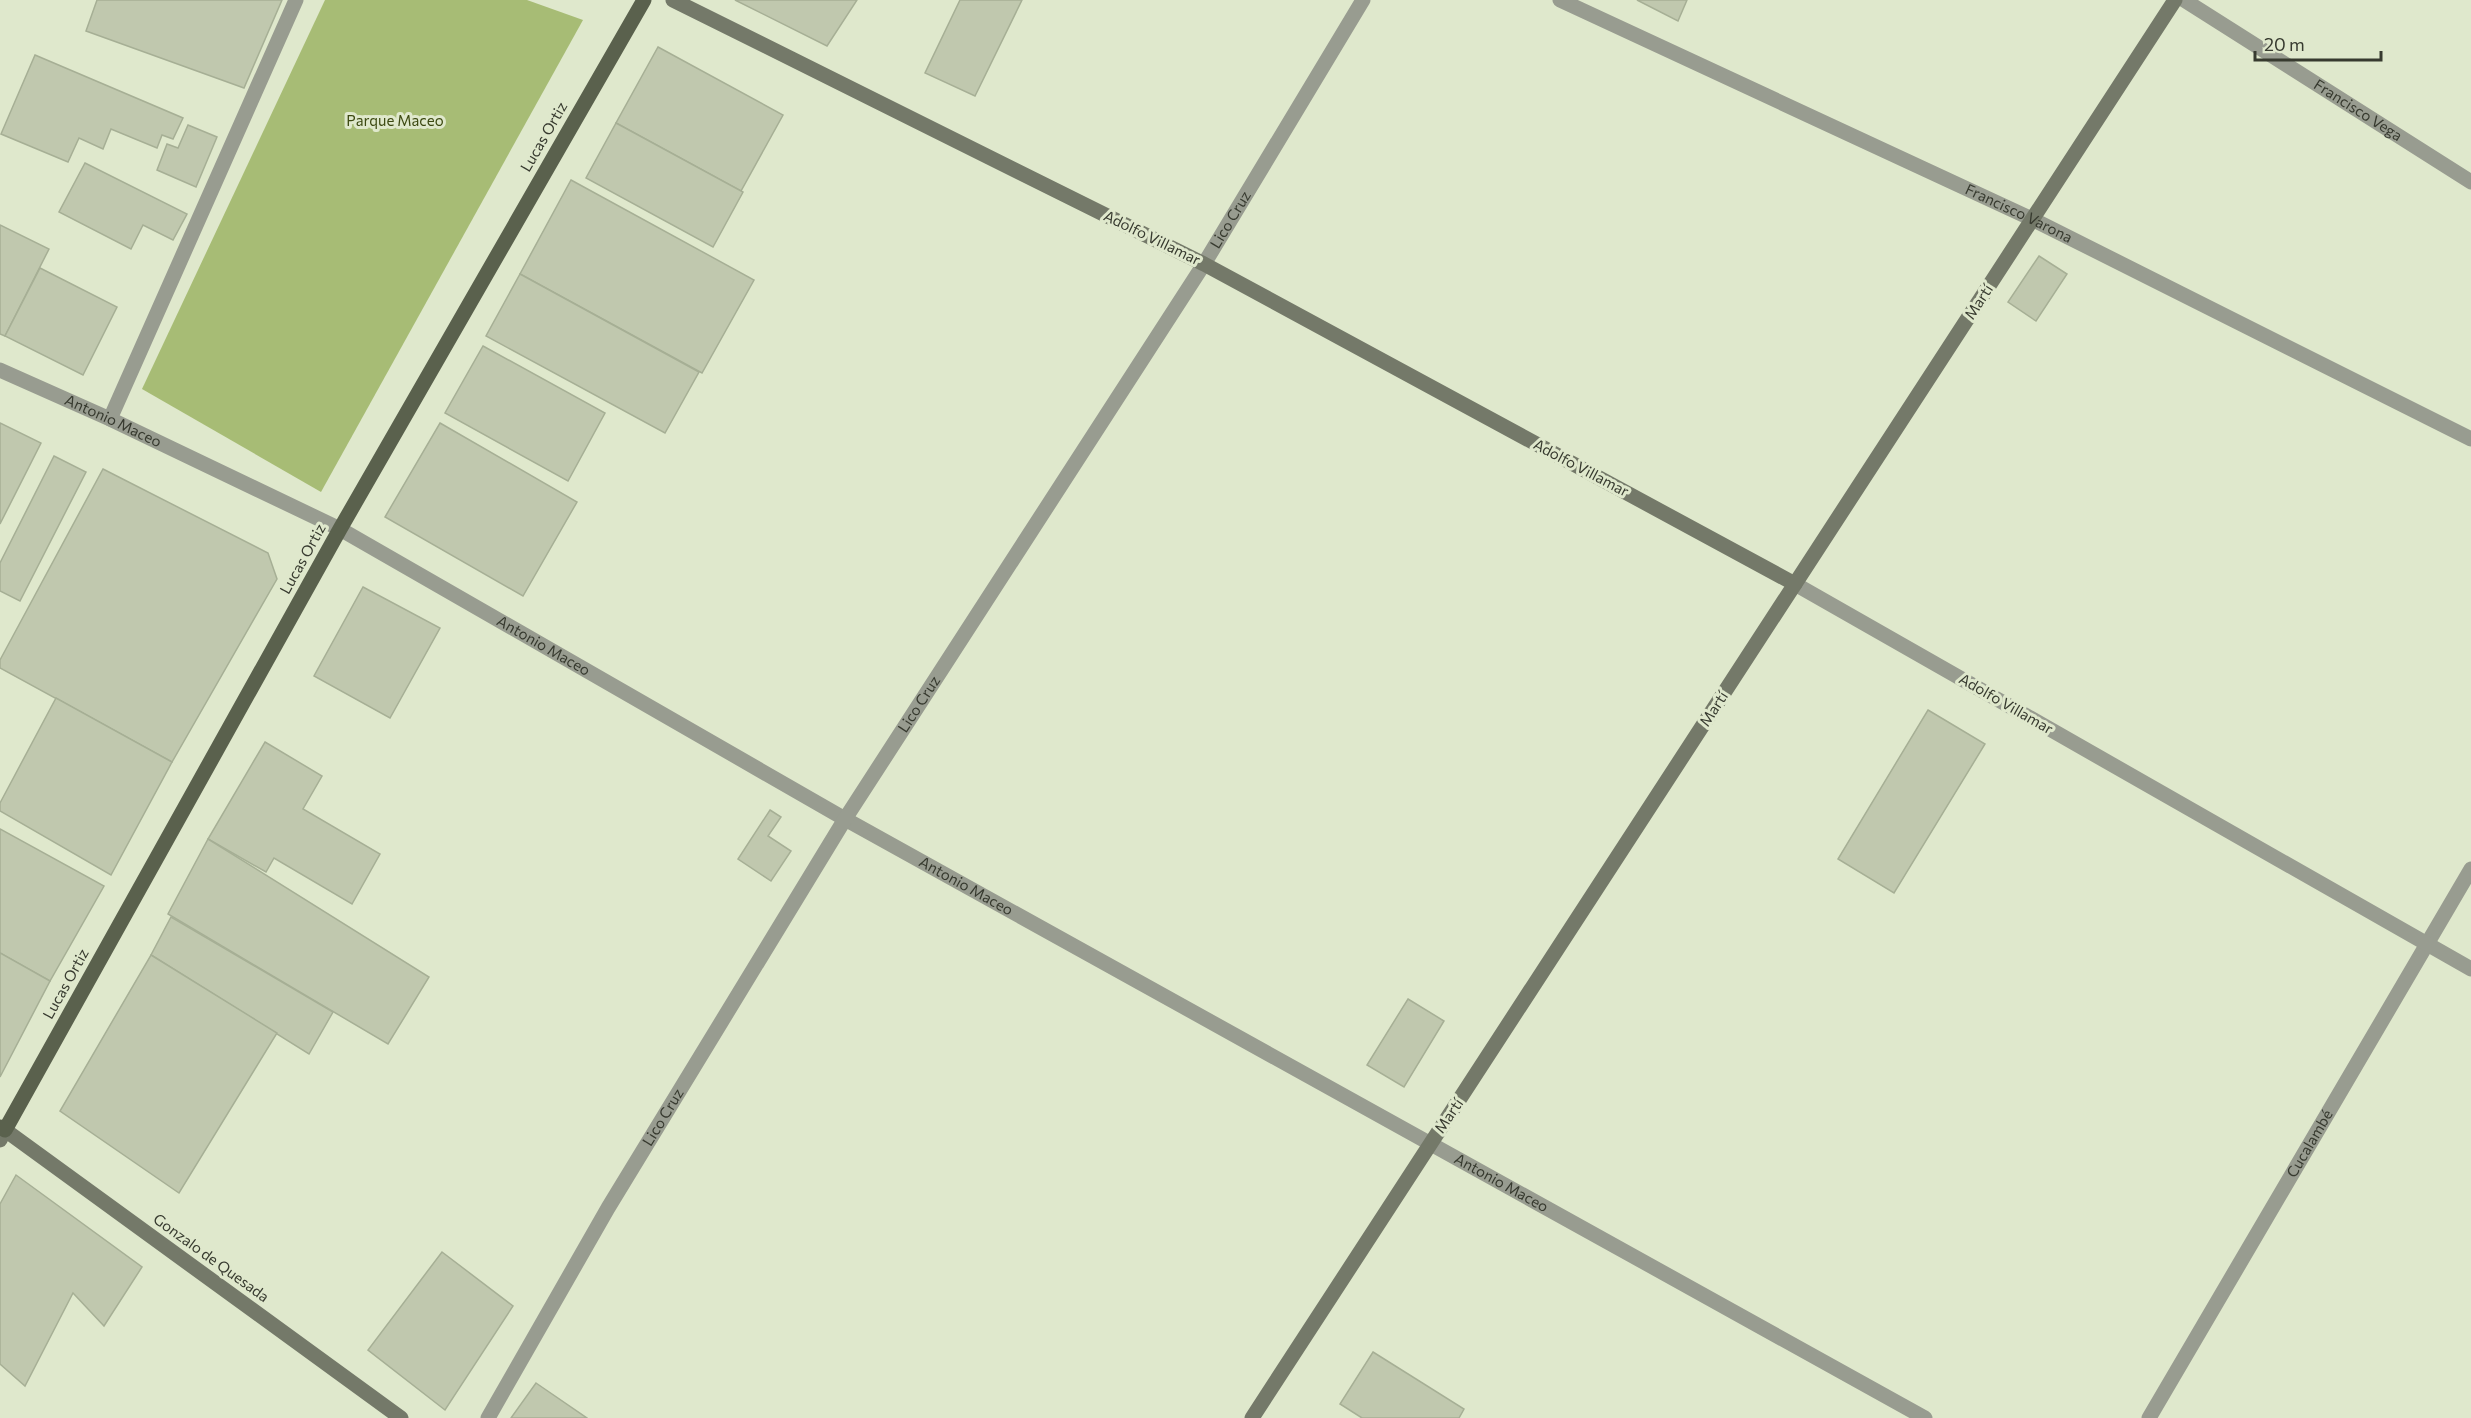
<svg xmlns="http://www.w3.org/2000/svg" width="2471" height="1418" font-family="Commissioner,sans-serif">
<rect width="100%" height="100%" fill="#dfe8cc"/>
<path fill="#a7bc75" d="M325,0H527L583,20L321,492L142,389Z"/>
<g fill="#c0c8ae" stroke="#a6af95" stroke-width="1.5">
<path d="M97,0H282L244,88L86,31Z"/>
<path d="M735,0H857L827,46Z"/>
<path d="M960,0H1022L975,96L925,73Z"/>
<path d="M1637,0H1687L1678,21Z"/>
<path d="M658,47L783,115L741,191L616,123Z"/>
<path d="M35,55L183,118L173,139L162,135L157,148L111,129L103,149L79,138L68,162L1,134Z"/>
<path d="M616,123L743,192L713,247L586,178Z"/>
<path d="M188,125L217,137L196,187L157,170L167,144L178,148Z"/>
<path d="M85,163L187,214L173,240L143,225L131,249L59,212Z"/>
<path d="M571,180L754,280L702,373L520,274Z"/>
<path d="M0,225L49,249L5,336L0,334Z"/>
<path d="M2039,256L2067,274L2036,321L2008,302Z"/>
<path d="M40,268L117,307L83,375L5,336Z"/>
<path d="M520,274L699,372L665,433L486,336Z"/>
<path d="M483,346L605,413L568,481L445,413Z"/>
<path d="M0,423L41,443L0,524Z"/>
<path d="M440,423L577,502L523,596L385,517Z"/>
<path d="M54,456L86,472L20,601L0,591V563Z"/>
<path d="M103,469L268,553L277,579L172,762L0,668V660Z"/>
<path d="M363,587L440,628L390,718L314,676Z"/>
<path d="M56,698L172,762L111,875L0,811V803Z"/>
<path d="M1928,710L1985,744L1894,893L1838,859Z"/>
<path d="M265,742L322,776L303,809L380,854L352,904L274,858L266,872L208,839Z"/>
<path d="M770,810L781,817L768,836L791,851L771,881L738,859Z"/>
<path d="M0,829L104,886L50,981L0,953Z"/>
<path d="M208,839L429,977L388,1044L168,914Z"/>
<path d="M171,917L333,1012L309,1054L151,955Z"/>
<path d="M0,953L50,981L0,1077Z"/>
<path d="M151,955L277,1033L179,1193L60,1111Z"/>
<path d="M1408,999L1444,1021L1404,1087L1367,1065Z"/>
<path d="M16,1175L142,1267L104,1326L73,1293L25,1386L0,1364V1204Z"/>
<path d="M442,1252L513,1306L445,1410L368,1350Z"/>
<path d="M1373,1352L1464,1409L1459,1418H1362L1340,1404Z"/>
<path d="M536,1383L587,1418H511Z"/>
</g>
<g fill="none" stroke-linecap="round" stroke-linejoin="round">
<g stroke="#989c90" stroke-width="15">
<path id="s1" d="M1560,0L2032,219L2471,439"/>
<path id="s2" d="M2184,0L2471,182"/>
<path id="s3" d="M0,370L110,419L340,529L845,819L1925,1418"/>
<path d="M110,419L296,0"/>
<path id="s4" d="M488,1418L608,1208L845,819L1204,264L1363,0"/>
<path id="s5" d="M2149,1418L2471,869"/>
</g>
<path stroke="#989c90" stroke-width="15" d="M1795,584L2471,969"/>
<g stroke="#747969" stroke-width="15">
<path d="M673,0L1204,264L1795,584"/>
<path d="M0,1140L5,1130L401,1418"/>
<path d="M1252,1418L2175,0"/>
</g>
<path stroke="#5a614d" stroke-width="15" d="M0,1127L5,1130L340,529L644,0"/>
</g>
<g text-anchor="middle" stroke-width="6" stroke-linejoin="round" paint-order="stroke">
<g font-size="15" fill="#373a2f" stroke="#dfe8cc">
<text dy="5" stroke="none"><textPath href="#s2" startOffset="206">Francisco Vega</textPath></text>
<text transform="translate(544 137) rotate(-60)" y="5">Lucas Ortiz</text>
<text dy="5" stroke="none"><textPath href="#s1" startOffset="506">Francisco Varona</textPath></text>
<text dy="5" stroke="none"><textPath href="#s4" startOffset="1410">Lico Cruz</textPath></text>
<text transform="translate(1152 238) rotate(26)" y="5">Adolfo Villamar</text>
<text transform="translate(1979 302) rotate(-57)" y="5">Martí</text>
<text dy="5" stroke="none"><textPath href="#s3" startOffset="124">Antonio Maceo</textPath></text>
<text transform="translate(1581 468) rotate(28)" y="5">Adolfo Villamar</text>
<text transform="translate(303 559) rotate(-61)" y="5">Lucas Ortiz</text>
<text dy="5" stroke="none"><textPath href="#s3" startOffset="610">Antonio Maceo</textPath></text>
<text transform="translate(2006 704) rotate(30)" y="5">Adolfo Villamar</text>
<text dy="5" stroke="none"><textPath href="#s4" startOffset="834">Lico Cruz</textPath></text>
<text transform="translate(1714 709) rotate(-57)" y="5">Martí</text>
<text dy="5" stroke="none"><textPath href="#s3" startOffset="1096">Antonio Maceo</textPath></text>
<text transform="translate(66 984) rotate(-61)" y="5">Lucas Ortiz</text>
<text transform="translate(1449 1116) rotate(-56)" y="5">Martí</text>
<text dy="5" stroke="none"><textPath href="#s4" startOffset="348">Lico Cruz</textPath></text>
<text dy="5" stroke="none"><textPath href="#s5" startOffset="318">Cucalambé</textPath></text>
<text dy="5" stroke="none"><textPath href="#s3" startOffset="1708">Antonio Maceo</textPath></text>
<text transform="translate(211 1258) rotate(36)" y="5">Gonzalo de Quesada</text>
</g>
<g font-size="15" fill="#3c4911" stroke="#dfe8cc">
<text x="395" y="126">Parque Maceo</text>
</g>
</g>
<path d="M2255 51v9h126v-9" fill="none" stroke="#373a2f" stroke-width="3"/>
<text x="2264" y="51" font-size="18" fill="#373a2f" stroke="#dfe8cc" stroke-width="4.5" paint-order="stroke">20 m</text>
</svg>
